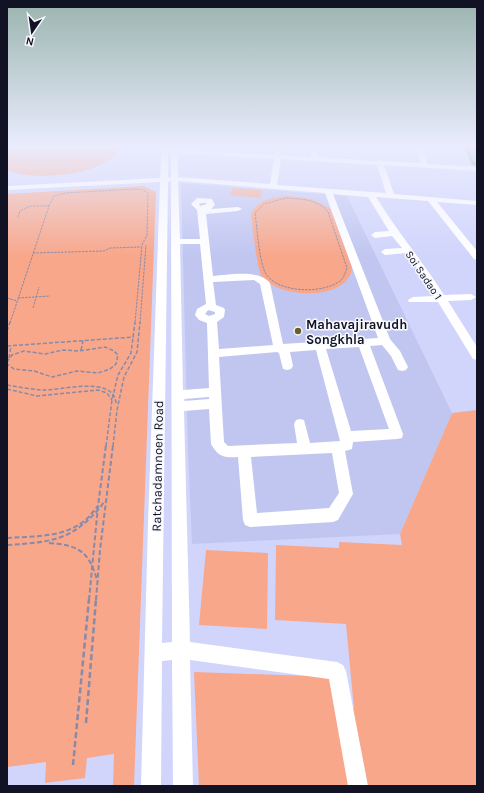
<svg xmlns="http://www.w3.org/2000/svg" width="484" height="793" font-family="Karla,sans-serif">
<rect width="100%" height="100%" fill="#d1d5fc"/>
<path fill="#c1c6f1" d="M181,183L347,196L452,413L400,534L192,544L188,451Z"/>
<g fill="#f8a78b">
<path d="M7,145H121C112,176 32,182 7,170Z"/>
<path d="M144,186L156,192L134,786H113L114,754L87,758L85,778L45,783L46,762L7,767V194Z"/>
<path d="M233,188L262,190L260,198L230,195Z"/>
<path d="M290,196L312,199L331,209L352,268C348,302 276,299 261,275C257,268 252,224 251,214C259,198 274,197 290,196Z"/>
<path d="M477,410V786H199L194,672L336,677L354,709L346,624L275,620L276,545L339,548V542L402,545L400,534L452,413Z"/>
<path d="M206,550L268,553L267,629L199,625Z"/>
</g>
<g fill="none" stroke-linecap="round" stroke-linejoin="round">
<g stroke="#878aa8" stroke-width="1" stroke-dasharray="2.5 1" stroke-linecap="butt">
<path d="M362,145L367,155"/>
<path d="M286,198C301,199 318,199 328,212L347,268C345,273 344,278 340,281C323,294 278,293 266,274C259,263 257,226 255,213L264,204Z"/>
<path d="M49,206L54,196L65,193L136,189L143,190L148,193L147,235L142,245L135,323"/>
<path d="M33,253L104,251L110,248L141,247"/>
<path d="M7,298L17,301"/>
<path d="M18,298L50,296"/>
<path d="M33,308L39,287"/>
<path d="M10,323L49,206H30L20,211L18,217"/>
<path d="M140,323L146,245"/>
</g>
<g stroke="#878aa8" stroke-width="1.5" stroke-dasharray="4 2" stroke-linecap="butt">
<path d="M7,331L10,322"/>
<path d="M7,346L134,337"/>
<path d="M81,350L83,341"/>
<path d="M9,358L11,346"/>
<path d="M7,362L12,355L24,351L45,354L63,350L79,351L105,347L114,351L118,355L116,364L110,369L98,373L77,371L52,377L34,371L14,369L7,364"/>
<path d="M7,385C18,387 30,389 41,390C61,391 116,374 116,405"/>
<path d="M7,389L37,396L98,390L107,393L112,400"/>
<path d="M106,446L112,400L118,375L131,353L135,322"/>
<path d="M113,446L117,410L124,377L137,352L140,322"/>
</g>
<g stroke="#878aa8" stroke-width="2" stroke-dasharray="5 2.5" stroke-linecap="butt">
<path d="M7,538C33,536 61,538 83,522C89,518 93,511 98,506"/>
<path d="M49,543C78,545 89,551 97,580"/>
<path d="M7,545C54,542 75,540 105,501"/>
<path d="M89,600L98,506L106,445"/>
<path d="M96,600L100,550L113,445"/>
</g>
<g stroke="#878aa8" stroke-width="2.5" stroke-dasharray="6 3" stroke-linecap="butt">
<path d="M86,723L96,599"/>
<path d="M73,765L89,599"/>
</g>
<path fill="#fff" fill-rule="evenodd" d="M162,145H168V148H171V145H177V149L275,155V145H281V155L311,157V145H317V157L376,161L379,159L383,161L420,163L417,145C426,145 441,143 448,148L445,150L424,148L427,164L477,167V171L384,165L394,194L477,201V205L437,202L477,251V260L474,259L428,201L376,197C397,231 423,262 444,295L471,294L476,297L471,300L448,301L477,347V360L473,359L438,302H409L408,300L413,297L434,296L418,269L406,253L385,255L381,252L385,249L402,248L392,236L375,238L371,235L375,232L389,231L368,197L333,194L390,339L400,351L408,367L406,370L402,371L398,370L391,356L382,345L370,346L403,434L402,438L397,439L353,442L352,449L345,451L353,494L338,520L333,522L250,527L245,525L243,520L238,457C225,458 218,457 211,444L209,409L184,411L190,642L337,662L343,665L346,671L368,786H348L329,679L190,660L193,786H173L172,660L162,661L161,786H141L148,523L160,182L7,190V186L160,178ZM168,152H171V177H168ZM178,153L274,159L270,184L178,177ZM281,159L377,165L386,193L277,185ZM171,181L172,642L162,643L168,182ZM178,181L325,193L378,338L283,344L270,283C259,269 229,275 213,276L206,214L238,211L242,209L238,207L211,209L215,205L212,199L197,198L191,204L197,210L200,239H180ZM202,203H206L207,204L200,206L199,204ZM180,244H200L206,304L197,309L195,315L199,320L207,323L209,388L183,390ZM254,280L260,284L273,345L219,349L217,322L224,317L225,310L224,308L216,305L213,282ZM208,310L215,312V314L209,316L205,314ZM359,347L389,429L351,431L326,349ZM316,350L340,441L310,443L304,420L300,419L296,420L294,424L297,443L228,446L224,442L219,357L277,352L279,353L283,369L287,370L291,369L293,366L290,352ZM209,397V399L184,401V399ZM332,453L339,493L329,508L257,513L251,457Z"/>
</g>
<path fill="#7eaa91" d="M463,145H477V166L472,165Z"/>
<path fill="#93c6a9" stroke="#678b76" d="M465,145H477V163H473Z"/>
<linearGradient id="sky" x2="0" y2="1"><stop stop-color="#9ab4ae"/><stop offset="0.57" stop-color="#eaecfe"/><stop offset="1" stop-color="#eaecfe" stop-opacity="0"/></linearGradient>
<rect width="484" height="256" fill="url(#sky)"/>
<circle fill="#685f2b" stroke="#f8f9fe" stroke-width="1.5" cx="298" cy="331" r="4"/>
<g text-anchor="middle" stroke-width="3" stroke-linejoin="round" paint-order="stroke">
<g font-size="11" fill="#111223" stroke="#f8f9fe">
<text transform="translate(424 275) rotate(56)" y="4">Soi Sadao 1</text>
</g>
<g font-size="13" font-weight="bold" fill="#111223" stroke="#f8f9fe" text-anchor="start">
<text x="306" y="329">Mahavajiravudh<tspan x="306" dy="15">Songkhla</tspan></text>
</g>
<g font-size="13" fill="#111223" stroke="#f8f9fe">
<text transform="translate(157 466) rotate(-89)" y="5">Ratchadamnoen Road</text>
</g>
</g>
<rect width="484" height="793" fill="none" stroke="#111223" stroke-width="16"/>
<g transform="translate(32 32) rotate(193)" stroke="#f8f9fe" stroke-width="3" paint-order="stroke">
<path d="M0-3L7 15L0 10L-7 15Z" fill="#111223"/>
<text y="-6" font-size="11" font-weight="bold" text-anchor="middle" fill="#111223">N</text>
</g>
</svg>
